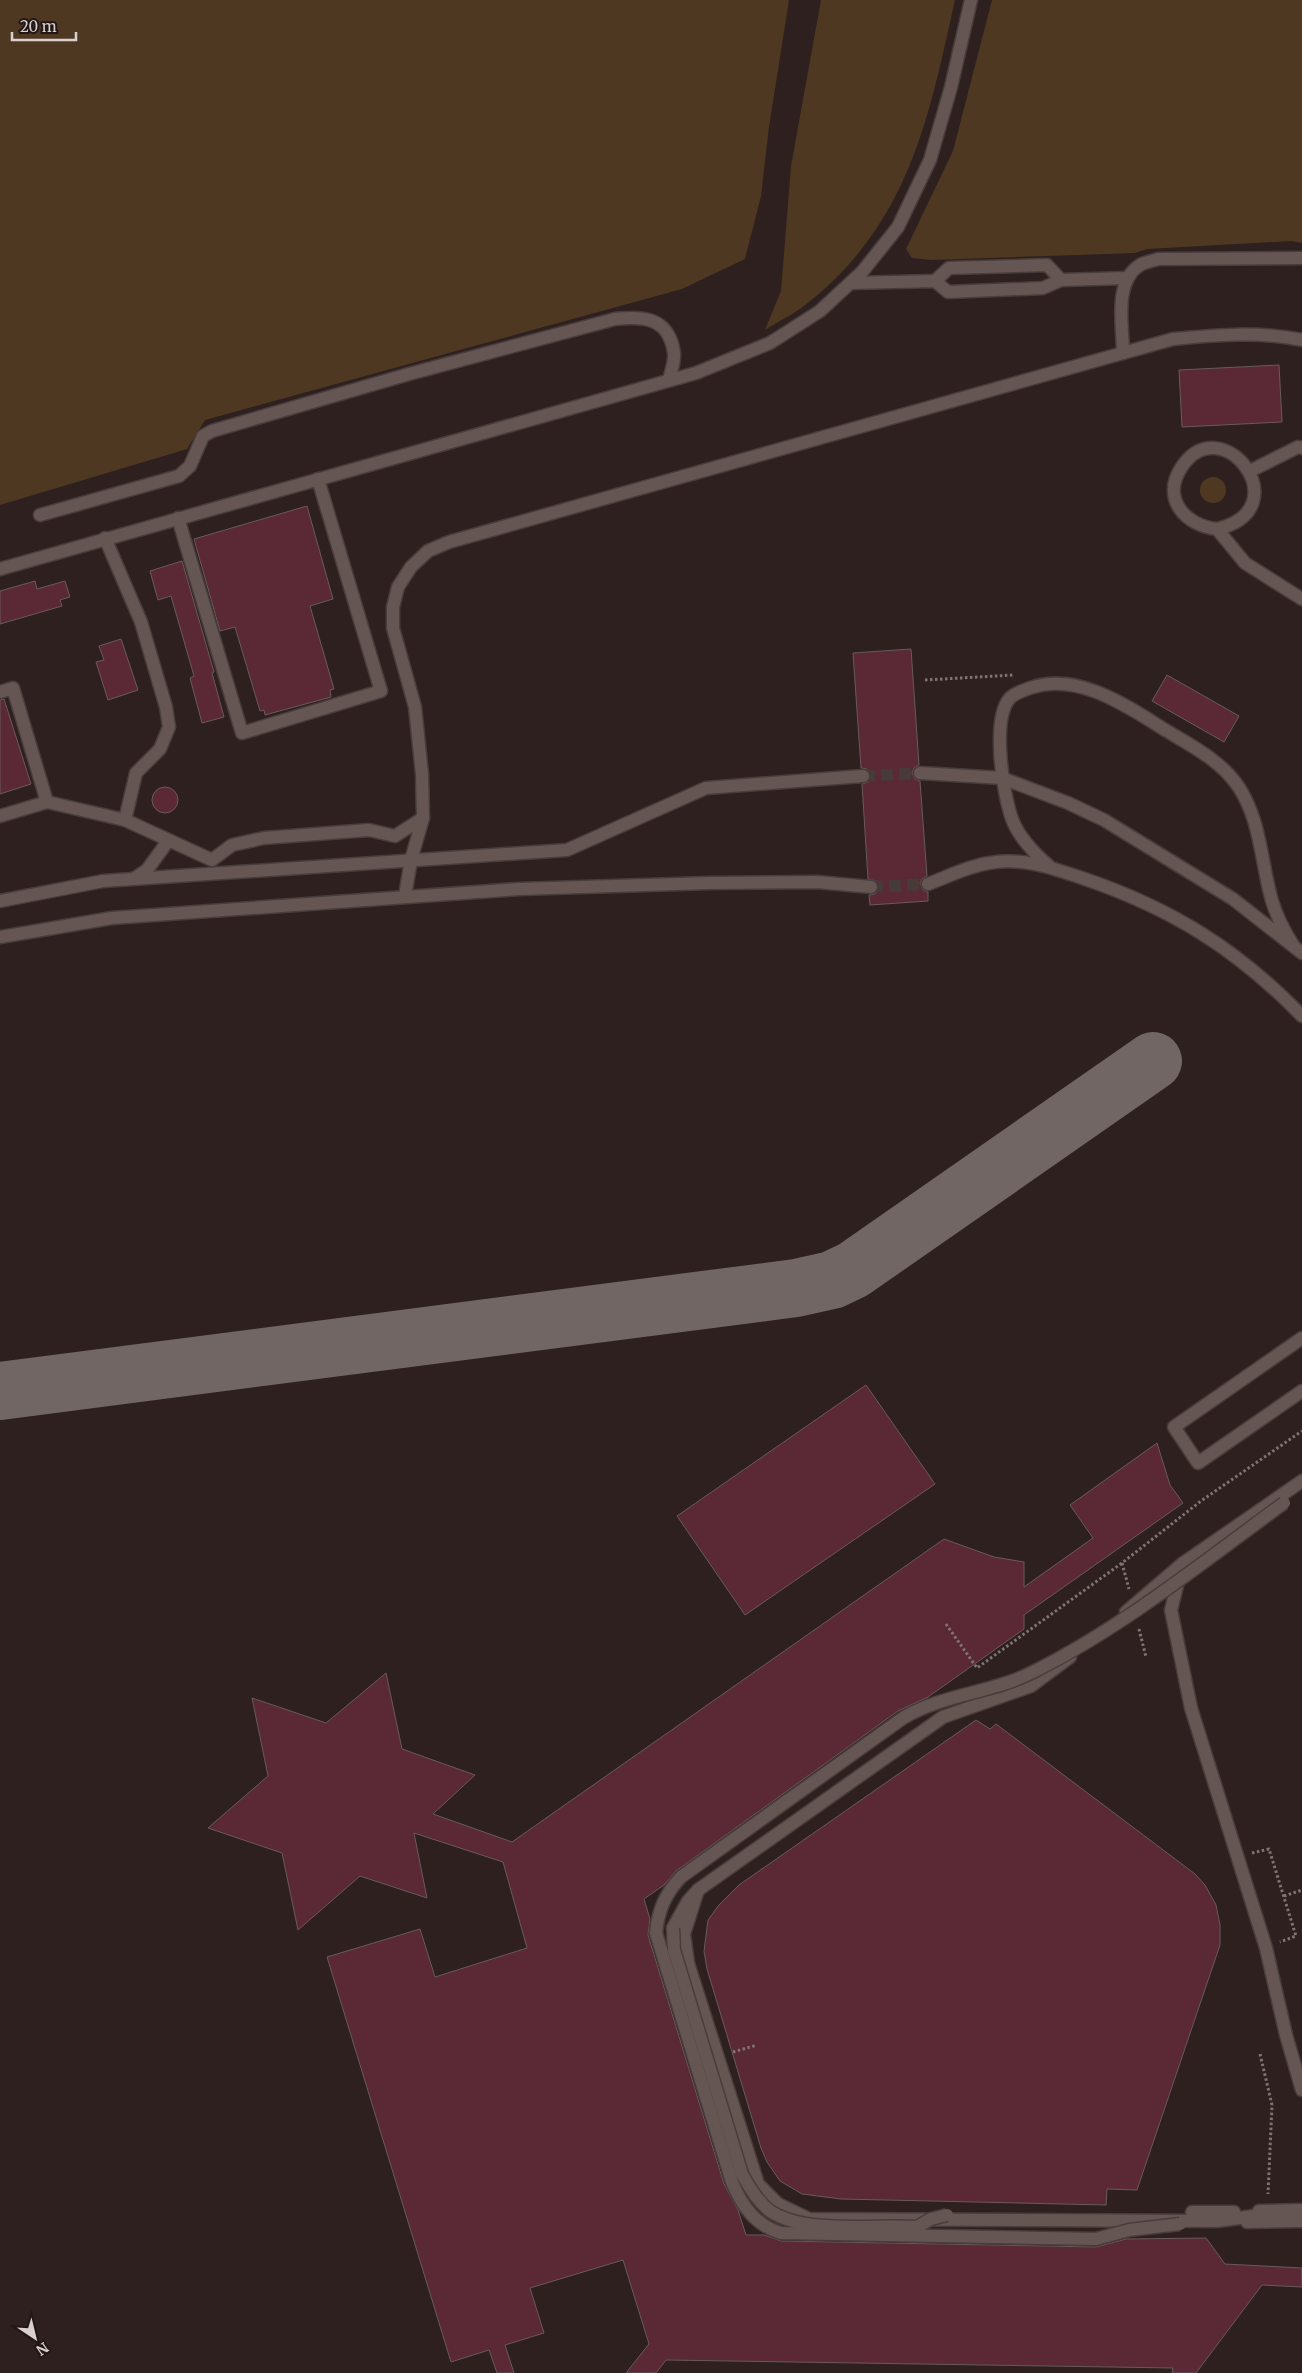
<svg xmlns="http://www.w3.org/2000/svg" width="1302" height="2373" font-family="Merriweather,serif">
<rect width="100%" height="100%" fill="#2d201f"/>
<g fill="#4f3821">
<path d="M0,0H789L769,127L761,196L745,259L682,289L205,420L187,449L0,505Z"/>
<path d="M821,0H955C928,122 908,225 804,306C792,315 777,322 765,330L781,291L791,166Z"/>
<path d="M992,0H1302V243L1292,241L1147,249L1135,253L931,260L912,258L906,249L953,151Z"/>
<circle cx="1213" cy="490" r="13"/>
</g>
<g fill="none" stroke-linecap="round" stroke-linejoin="round">
<path stroke="#716664" stroke-width="58" d="M0,1391L796,1288L832,1280L853,1270L1153,1061"/>
</g>
<g fill="#5b2936" stroke="#695a5c">
<path d="M1279,365L1282,422L1182,427L1179,370Z"/>
<path d="M307,506L333,599L310,606L334,689L330,690L331,697L265,715L264,710L260,711L235,627L220,631L194,539Z"/>
<path d="M182,561L214,672L212,673L224,717L202,723L190,678L194,676L171,596L158,600L150,571Z"/>
<path d="M35,581L37,589L65,581L70,597L60,600L62,606L0,624V591Z"/>
<path d="M121,639L138,690L108,700L96,662L104,660L99,646Z"/>
<path d="M911,649L919,765L914,768L912,773L915,779L920,781L927,876L922,879L920,883L923,890L928,892V901L870,905L869,895L875,894L879,887L876,881L868,879L862,784L868,782L871,776L867,769L861,768L853,653Z"/>
<path d="M1167,675L1239,716L1224,742L1152,701Z"/>
<path d="M4,699L31,784L0,794V700Z"/>
<circle cx="165" cy="800" r="13"/>
<path d="M866,1385L935,1484L745,1615L677,1516Z"/>
<path d="M1157,1443L1170,1485L1183,1503L1024,1615V1629L928,1697L898,1711L676,1871L664,1885L644,1899L650,1919L648,1935L724,2184L738,2210L746,2235H764L781,2241L1096,2247L1126,2239L1206,2238L1225,2264L1302,2268V2287L1262,2285L1196,2373H1172L1173,2368L666,2360L656,2373H626L649,2344L623,2260L530,2288L544,2333L505,2345L514,2373H497L489,2350L451,2362L327,1957L420,1929L435,1977L527,1948L503,1862L414,1833L427,1898L360,1876L298,1930L282,1853L208,1828L268,1776L252,1698L326,1723L386,1673L402,1749L475,1775L433,1814L512,1842L944,1539L994,1557L1024,1562V1587L1093,1538L1070,1505Z"/>
<path d="M976,1720L990,1729L996,1724L1195,1874L1205,1885L1216,1905L1220,1925V1945L1137,2190L1107,2189L1106,2205L841,2199L802,2194L780,2181L767,2162L761,2148L707,1969L704,1951L708,1920L719,1905L739,1885Z"/>
</g>
<g fill="none" stroke-linecap="round" stroke-linejoin="round">
<g stroke="#473a39" stroke-width="12" stroke-dasharray="12 6" stroke-linecap="butt">
<path d="M863,776L920,773"/>
<path d="M871,887L928,884"/>
</g>
<g stroke="#483d3c" stroke-width="15">
<g id="minor">
<path d="M935,281L949,268L1047,265L1061,280"/>
<path d="M851,283L935,281L948,292L1043,288L1061,280L1127,278"/>
<path d="M1123,353C1123,327 1113,282 1140,265C1145,262 1153,261 1158,259L1302,258"/>
<path d="M1250,471L1298,447L1302,448"/>
<path d="M40,515L179,476L190,466L203,436L212,431L409,374L615,319C643,316 669,317 674,353C675,361 671,372 669,380"/>
<path d="M178,518L242,733L381,691L318,479"/>
<path d="M1217,529C1302,509 1221,405 1181,468C1161,499 1186,526 1217,529L1245,563L1302,599"/>
<path d="M105,538L141,622L166,707L169,727L160,749L136,773L125,820"/>
<path d="M0,569L696,373L770,343L820,311L862,272L898,227L930,160L951,87L971,0"/>
<path d="M0,692L13,688L47,802"/>
<path d="M920,773L1002,778L1068,803L1104,820L1233,899L1302,953"/>
<path d="M0,816L47,802L125,820L212,860L232,845L264,838L369,830L395,836L423,818"/>
<path d="M1049,866C1034,853 1019,838 1012,819C1003,794 991,719 1010,698C1015,693 1024,690 1030,688C1078,671 1128,707 1167,731C1192,746 1221,761 1238,786C1261,820 1261,863 1272,901C1277,917 1284,931 1293,945"/>
<path d="M135,878L147,870L168,841"/>
<path d="M928,884C947,877 968,866 989,863C1021,857 1053,868 1082,878C1171,908 1237,949 1302,1016"/>
<path d="M405,896L411,860L423,818L422,774L415,707L393,628V607L398,587L411,567L428,551L449,542L1173,339C1216,335 1259,331 1302,340"/>
<path d="M0,901L103,881L567,850L706,788L863,776"/>
<path d="M0,937L112,918L519,889L709,883L817,882L871,887"/>
<path d="M1302,1338L1174,1427L1198,1463L1302,1391"/>
<path d="M1180,1574L1171,1610L1191,1708L1266,1948L1286,2035L1302,2090"/>
<path d="M1126,1612L1182,1564L1302,1481"/>
<path d="M698,1890L684,1934L688,1963L758,2184L778,2204L809,2219L1217,2221L1254,2216L1267,2211"/>
<path d="M673,1928L688,1901L698,1890L943,1717L1031,1686L1070,1657"/>
<path d="M1259,2211L1302,2210"/>
<path d="M1192,2212H1234"/>
<path d="M1247,2222L1302,2221"/>
</g>
</g>
<g stroke="#7f7473" stroke-width="3" stroke-dasharray="2.5 2.5" stroke-linecap="butt">
<path d="M925,680L1014,675"/>
<path d="M1122,1563L1129,1589"/>
<path d="M946,1624L977,1668L1122,1563L1201,1501L1302,1431"/>
<path d="M1139,1629L1146,1657"/>
<path d="M1252,1853L1269,1849L1296,1936L1280,1942"/>
<path d="M1284,1896L1302,1890"/>
<path d="M733,2052L757,2045"/>
<path d="M1260,2054L1272,2105L1268,2194"/>
</g>
<use href="#minor" stroke="#655654" stroke-width="12"/>
<g stroke="#483d3c" stroke-width="15" stroke-linecap="butt">
<g id="minor-bridge">
<path d="M673,1928L674,1950L742,2174C749,2187 758,2202 770,2211C806,2235 874,2224 917,2227L931,2219L947,2215"/>
<path d="M1180,2224L1129,2230L1096,2239L781,2233C755,2225 742,2206 732,2182L656,1933C658,1911 665,1894 681,1877L903,1718C945,1693 991,1694 1035,1671C1124,1626 1203,1562 1284,1503"/>
</g>
</g>
<use href="#minor-bridge" stroke="#655654" stroke-width="12"/>
</g>
<g transform="translate(35 2338) rotate(145)" stroke="#231716" stroke-width="4" paint-order="stroke">
<path d="M0-4L9 19L0 12L-9 19Z" fill="#d9d0cf"/>
<text y="-8" font-size="14" font-weight="bold" text-anchor="middle" fill="#d9d0cf">N</text>
</g>
<path d="M12 32v8h64v-8" fill="none" stroke="#d9d0cf" stroke-width="2.5"/>
<text x="20" y="32" font-size="15" fill="#d9d0cf" stroke="#231716" stroke-width="4" paint-order="stroke">20 m</text>
</svg>
